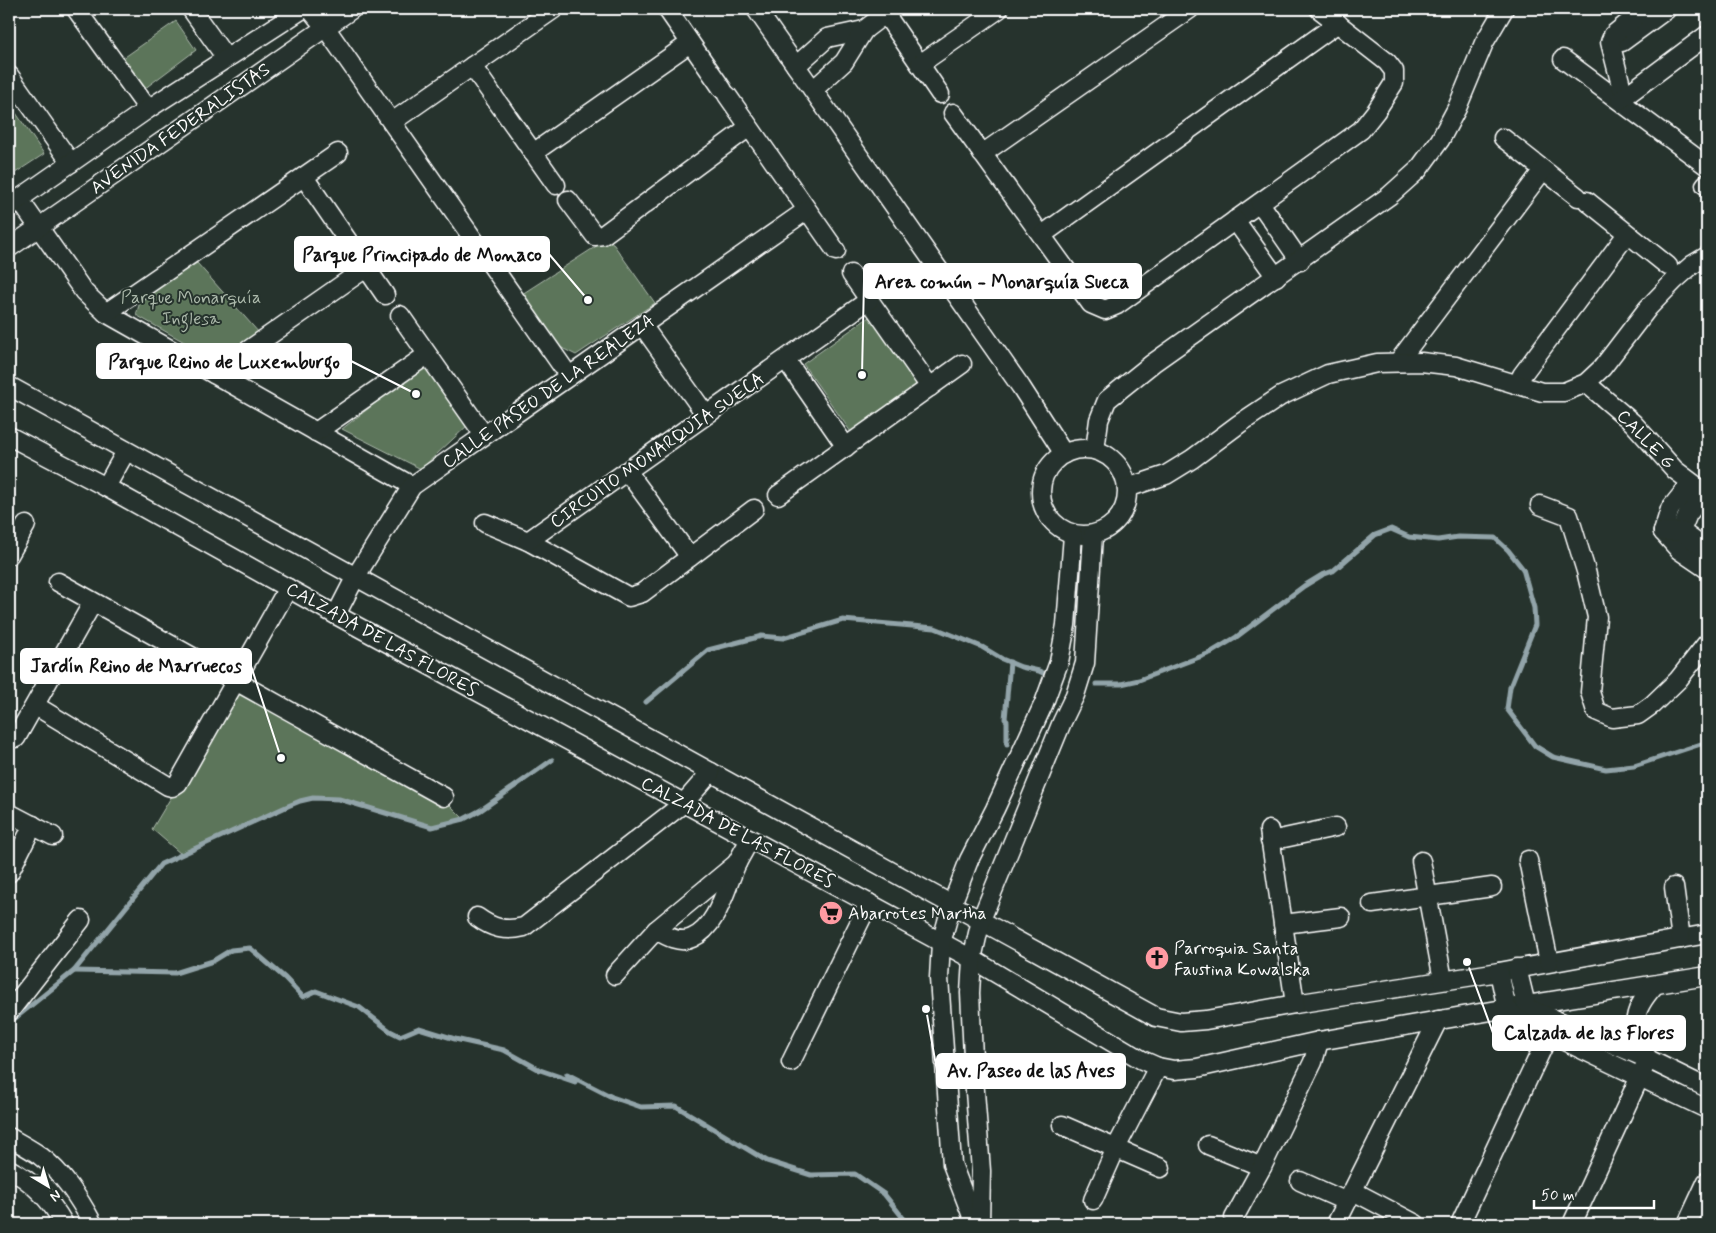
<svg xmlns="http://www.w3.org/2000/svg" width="1716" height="1233" font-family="Mynerve,sans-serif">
<rect width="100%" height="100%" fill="#26332d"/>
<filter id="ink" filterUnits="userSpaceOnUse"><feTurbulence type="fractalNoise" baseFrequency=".02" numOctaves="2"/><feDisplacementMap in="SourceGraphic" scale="10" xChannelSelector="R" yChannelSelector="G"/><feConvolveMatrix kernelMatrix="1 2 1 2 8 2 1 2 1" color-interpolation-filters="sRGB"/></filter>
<g filter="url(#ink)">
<g fill="#5b745a" stroke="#adbaac">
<path d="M176,21L196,50L144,89L122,59Z"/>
<path d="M16,113L44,154L9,177V118Z"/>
<path d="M609,238L655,303L576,355L560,347L519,296Z"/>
<path d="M197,263L260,334L220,362L136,315L140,302L143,297Z"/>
<path d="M872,315L921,387L853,435L803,364Z"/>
<path d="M424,365L469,424L421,469L342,429Z"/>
<path d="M237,687L443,798L464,819L432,827L339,799L313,798L300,801L288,806L181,854L152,829Z"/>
</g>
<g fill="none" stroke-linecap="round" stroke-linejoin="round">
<g stroke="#92a4a9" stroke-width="5">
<path d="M1096,684H1121L1139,680L1210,653L1235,638L1304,586L1322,575L1333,571L1375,535L1391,529L1409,537L1438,540L1458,537L1495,538L1508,550L1523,569L1534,608L1535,625L1510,687L1507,709L1535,746L1553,757L1606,769L1634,766L1707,742"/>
<path d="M646,702L708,650L762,636L783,638L843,620L935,628L982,647L1002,659L1021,667L1039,671L1049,676"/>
<path d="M1007,744V721L1005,719L1010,662"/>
<path d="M74,971L175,973L213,961L231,950L250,948L285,978L303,997L316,991L359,1007L390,1031L400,1036L419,1028L455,1039L504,1050L540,1070L575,1082L567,1074L612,1097L641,1107L676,1106L767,1161L811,1175L855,1174L884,1194L908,1224"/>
<path d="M9,1023L74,971L161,864L288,806L300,801L313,798L339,799L432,827L464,819L481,810L552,760"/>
</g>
<g stroke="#fff" stroke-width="21">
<g id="minor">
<path d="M76,9L148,109"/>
<path d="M191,9L226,58"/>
<path d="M310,9L325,27L569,376"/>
<path d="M667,9L723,90"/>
<path d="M756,9L1021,387L1064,454"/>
<path d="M882,9L940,94"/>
<path d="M1622,42L1667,9"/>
<path d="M1563,59L1707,166"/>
<path d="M920,64L999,9"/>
<path d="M472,66L556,185"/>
<path d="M796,66L827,38L864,30"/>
<path d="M9,75L71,163"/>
<path d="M813,90L844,62L864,30L885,14"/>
<path d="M727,95L836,251"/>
<path d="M1624,97L1610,42L1613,35L1645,9"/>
<path d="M1620,100L1707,35"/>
<path d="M953,113L1091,304L1105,310L1117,305L1361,130L1376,111L1394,83V71L1387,62L1319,9"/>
<path d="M392,122L554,9"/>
<path d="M1503,138L1578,197"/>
<path d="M533,153L690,43"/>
<path d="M982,154L1190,9"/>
<path d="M304,177L385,295"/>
<path d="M1705,185L1707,183"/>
<path d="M19,199L84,292L106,313L412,486"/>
<path d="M568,200L595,236L603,235L749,127"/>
<path d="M1587,201L1668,266"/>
<path d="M1260,203L1300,261"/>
<path d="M9,206L148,109L303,9"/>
<path d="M1235,220L1276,277"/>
<path d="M1042,235L1338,23"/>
<path d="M9,248L352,9"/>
<path d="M851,274L930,387"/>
<path d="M106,313L338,153"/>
<path d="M400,315L484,435"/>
<path d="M642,325L706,415"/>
<path d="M786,360L846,447"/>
<path d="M1398,362L1543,170"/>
<path d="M214,374L366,268"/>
<path d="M1586,383L1633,423L1675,470L1707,494"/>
<path d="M1517,385L1522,375L1627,234"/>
<path d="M9,386L1156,1017L1181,1022L1206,1020L1295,1004L1499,972L1707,934"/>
<path d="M316,432L427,355"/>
<path d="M9,436L106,487L336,615L972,959L1142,1060L1158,1067L1174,1070L1197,1068L1319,1041L1526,1005L1707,976"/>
<circle cx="1084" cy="492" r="43"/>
<path d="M1095,450L1099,420L1107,400L1153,363L1389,196L1418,170L1440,140L1457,108L1484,43L1504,9"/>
<path d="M627,471L690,557"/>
<path d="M106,487L126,451"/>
<path d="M1127,488L1166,475L1192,459L1239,424L1281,396L1328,374L1377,363L1421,362L1456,366L1542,392H1564L1586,383L1602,368L1648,308L1674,281L1692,265L1707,256"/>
<path d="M778,495L962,364"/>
<path d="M1540,505L1569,516L1586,571L1597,617L1590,692L1596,711L1612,718L1638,715L1652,705L1678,680L1707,643"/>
<path d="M485,523L528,541L629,597L642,593L754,509"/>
<path d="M1681,531L1688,514L1705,493"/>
<path d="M1663,532L1679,550L1707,569"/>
<path d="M1663,532L1670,509L1691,483"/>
<path d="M1663,532L1681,531L1707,550"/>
<path d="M528,541L869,300"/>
<path d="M9,555L26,525"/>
<path d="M58,582L444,797"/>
<path d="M336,615L356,576L412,486L807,210"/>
<path d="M36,706L168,786L172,787L178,783L288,588"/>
<path d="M16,738L93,602"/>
<path d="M9,813L53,836"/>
<path d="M1269,830L1295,1004"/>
<path d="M1270,841L1336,827"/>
<path d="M1528,860L1549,962"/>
<path d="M1421,861L1443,980"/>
<path d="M9,873L33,825"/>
<path d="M1674,887L1681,939"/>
<path d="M1372,904L1492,887"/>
<path d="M477,917C492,928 505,932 524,927L684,803L711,772"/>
<path d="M1283,924L1341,917"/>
<path d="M656,930C666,936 680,944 692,938C718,927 726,886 737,863C741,855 746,847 750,839"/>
<path d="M1517,968L1526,1005L1530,1009L1648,1059L1707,1088"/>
<path d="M1499,972L1507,1009L1516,1018L1707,1109"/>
<path d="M615,975L656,930L737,863"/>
<path d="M9,1012L81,920"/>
<path d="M791,1062L869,903"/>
<path d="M1062,1125L1161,1168"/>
<path d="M9,1137C19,1143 29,1148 39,1155C63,1173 79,1198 93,1224"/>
<path d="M1208,1145L1262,1167"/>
<path d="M9,1169C32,1181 51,1201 64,1224"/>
<path d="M1300,1181L1347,1202"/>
<path d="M1353,1191L1416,1224"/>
<path d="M1093,1200L1116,1148L1158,1067"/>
<path d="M1234,1218L1262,1167L1313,1062L1319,1041"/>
<path d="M975,1224L952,1164L939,978L941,943L952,904L969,860L995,809L1044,703L1059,662L1066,625L1073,535"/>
<path d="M980,1224L981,1171L974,1078L970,993L972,959L981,920L1062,722L1075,695L1085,663L1093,535"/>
<path d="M1336,1224L1438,1020"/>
<path d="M1460,1224L1549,1034"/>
<path d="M1572,1224L1648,1059C1632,1027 1629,1014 1654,986"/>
<path d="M1687,1224L1707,1181"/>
</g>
</g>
<use href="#minor" stroke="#26332d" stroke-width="18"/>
</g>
</g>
<defs>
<g id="supermarket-disc" transform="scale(1.25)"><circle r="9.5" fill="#ff9aa2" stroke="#26332d"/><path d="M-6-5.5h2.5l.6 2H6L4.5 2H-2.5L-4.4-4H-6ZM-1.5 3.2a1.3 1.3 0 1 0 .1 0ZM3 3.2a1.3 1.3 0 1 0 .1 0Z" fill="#111"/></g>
<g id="church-disc" transform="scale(1.25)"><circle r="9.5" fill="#ff9aa2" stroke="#26332d"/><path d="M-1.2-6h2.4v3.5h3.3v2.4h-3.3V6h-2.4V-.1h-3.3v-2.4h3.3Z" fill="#111"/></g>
</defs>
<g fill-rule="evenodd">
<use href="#supermarket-disc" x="831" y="913"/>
<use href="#church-disc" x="1157" y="958"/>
</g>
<g text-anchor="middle" stroke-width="4" stroke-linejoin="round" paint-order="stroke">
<g font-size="18" fill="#fff" stroke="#26332d">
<text transform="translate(180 128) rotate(-35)" y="6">AVENIDA FEDERALISTAS</text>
<text transform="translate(548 391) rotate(-35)" y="6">CALLE PASEO DE LA REALEZA</text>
<text transform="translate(1646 439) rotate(46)" y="6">CALLE G</text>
<text transform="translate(657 450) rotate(-35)" y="6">CIRCUITO MONARQUIA SUECA</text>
<text transform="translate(382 639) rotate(29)" y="6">CALZADA DE LAS FLORES</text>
<text transform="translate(738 832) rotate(28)" y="6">CALZADA DE LAS FLORES</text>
</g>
<g font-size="18" fill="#adbaac" stroke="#26332d">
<text x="191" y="303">Parque Monarquía<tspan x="191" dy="21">Inglesa</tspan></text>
</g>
<g font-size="18" fill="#fff" stroke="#26332d" text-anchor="start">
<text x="848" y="919">Abarrotes Martha</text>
<text x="1174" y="954">Parroquia Santa<tspan x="1174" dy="21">Faustina Kowalska</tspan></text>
</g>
</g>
<path fill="none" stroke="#fff" stroke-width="2" d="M588 300L549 254M862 375L864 281M416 394L351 361M281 758L251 666M1467 962L1493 1033M926 1009L937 1071"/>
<g fill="#fff" stroke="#26332d" stroke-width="2">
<circle cx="588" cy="300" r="5"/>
<circle cx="862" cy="375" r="5"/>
<circle cx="416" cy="394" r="5"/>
<circle cx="281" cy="758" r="5"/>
<circle cx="1467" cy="962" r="5"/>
<circle cx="926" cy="1009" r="5"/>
</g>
<g fill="#fff" stroke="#fff" stroke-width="2">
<rect x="295" y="237" width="254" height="34" rx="5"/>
<rect x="864" y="264" width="277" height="34" rx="5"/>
<rect x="97" y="344" width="254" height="34" rx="5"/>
<rect x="21" y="649" width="230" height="34" rx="5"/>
<rect x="1493" y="1016" width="192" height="34" rx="5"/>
<rect x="937" y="1054" width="188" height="34" rx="5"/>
</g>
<g font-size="19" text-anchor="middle" font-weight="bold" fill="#111">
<text x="422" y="261">Parque Principado de Monaco</text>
<text x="1002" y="288">Area común - Monarquía Sueca</text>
<text x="224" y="368">Parque Reino de Luxemburgo</text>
<text x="136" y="672">Jardín Reino de Marruecos</text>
<text x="1589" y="1039">Calzada de las Flores</text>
<text x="1031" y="1077">Av. Paseo de las Aves</text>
</g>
<rect width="1716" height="1233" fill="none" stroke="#26332d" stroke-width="30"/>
<rect x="15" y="15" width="1686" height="1203" fill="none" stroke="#fff" stroke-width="2" filter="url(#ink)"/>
<g transform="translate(48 1186) rotate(142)" stroke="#26332d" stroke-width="4" paint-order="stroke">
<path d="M0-4L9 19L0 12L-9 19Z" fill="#ffffff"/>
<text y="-8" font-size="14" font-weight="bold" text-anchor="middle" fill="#ffffff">N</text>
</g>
<path d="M1534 1200v8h120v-8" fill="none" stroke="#ffffff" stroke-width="2.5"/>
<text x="1541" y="1200" font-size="15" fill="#ffffff" stroke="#26332d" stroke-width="4" paint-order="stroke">50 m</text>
</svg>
